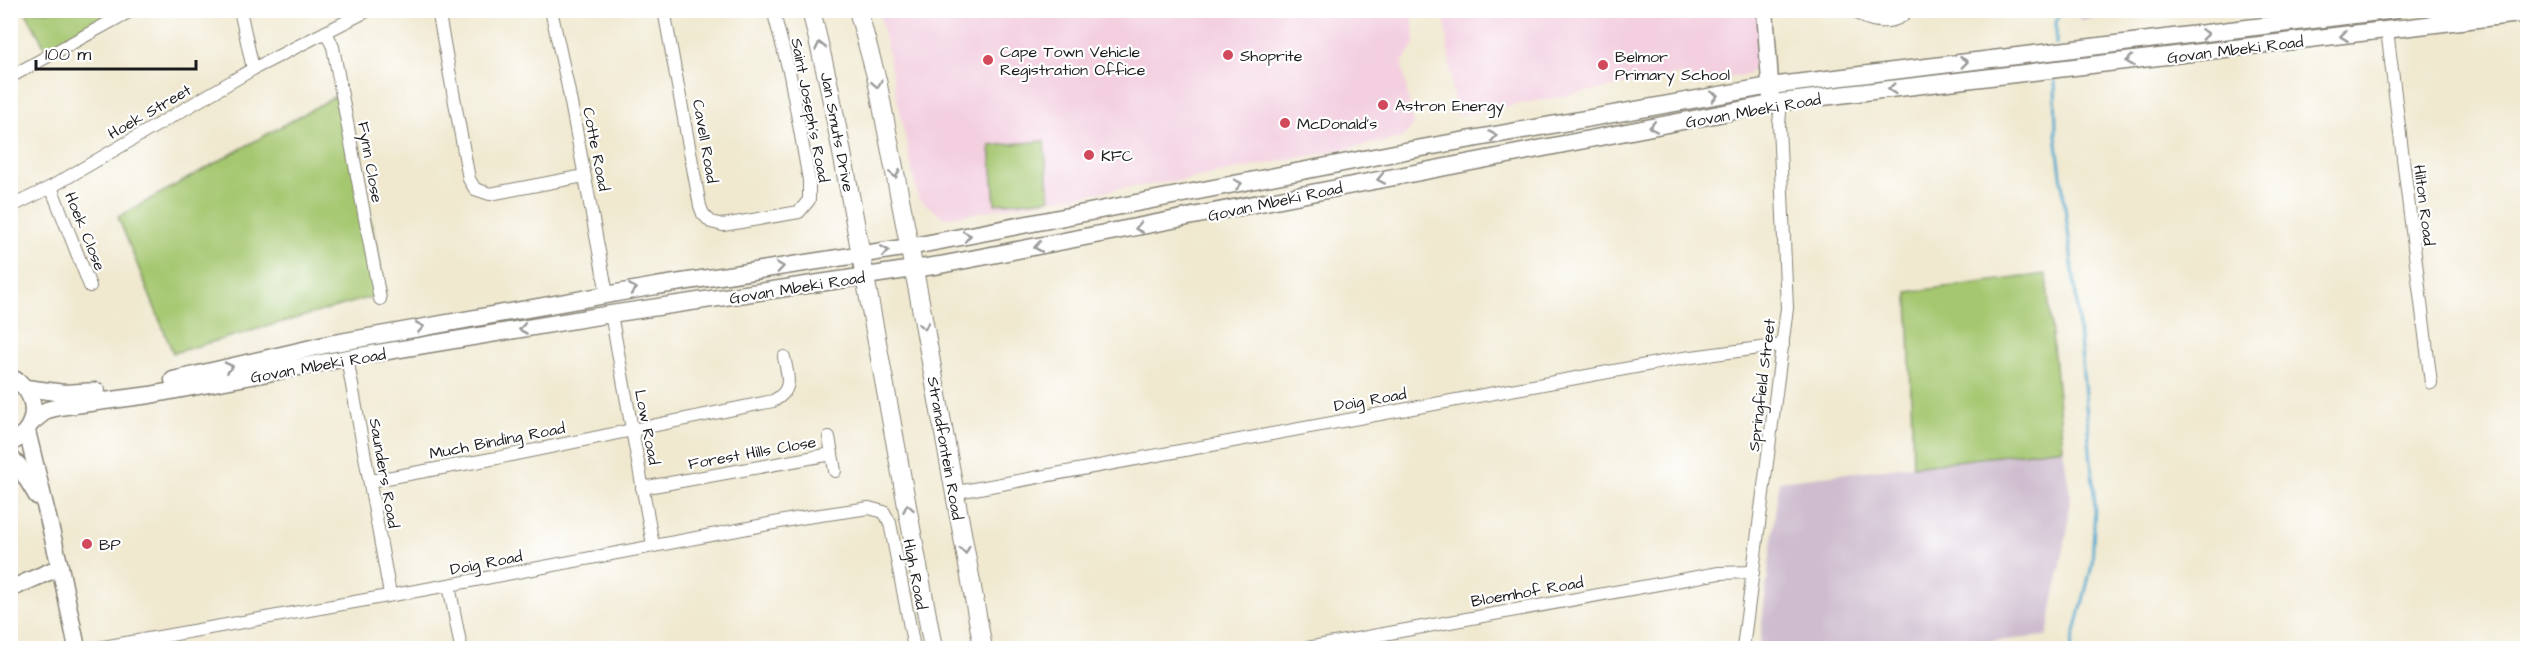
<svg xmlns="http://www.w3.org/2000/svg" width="2538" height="659" font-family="'Architects Daughter',sans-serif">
<rect width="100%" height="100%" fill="#fff"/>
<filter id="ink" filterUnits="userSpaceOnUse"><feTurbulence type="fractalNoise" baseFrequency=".0167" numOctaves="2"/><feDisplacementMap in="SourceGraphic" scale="12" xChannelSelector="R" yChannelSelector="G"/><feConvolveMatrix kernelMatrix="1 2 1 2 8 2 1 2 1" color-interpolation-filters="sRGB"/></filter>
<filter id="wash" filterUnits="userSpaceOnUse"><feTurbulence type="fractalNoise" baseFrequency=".008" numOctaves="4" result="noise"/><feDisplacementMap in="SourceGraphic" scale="24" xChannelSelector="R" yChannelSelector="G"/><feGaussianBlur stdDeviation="1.35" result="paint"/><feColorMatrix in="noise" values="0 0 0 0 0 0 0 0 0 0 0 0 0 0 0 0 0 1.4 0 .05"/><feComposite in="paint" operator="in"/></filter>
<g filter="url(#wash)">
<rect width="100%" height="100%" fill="#f0e9d0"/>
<g fill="#f3cfe0">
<path d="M879,11H1412L1415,43L1402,64L1413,125L1402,138L1173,182L1123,188L945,218L918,199Z"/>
<path d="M1444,11H1758L1762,57L1749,74L1688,85L1682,74L1455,116Z"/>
</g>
<g fill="#cfbdcf">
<path d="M2082,11V10L2169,11L2080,20Z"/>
<path d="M2063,448L2070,494L2068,528L2047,636L1926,648H1759L1779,481Z"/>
</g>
<g fill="#a5c770" stroke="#607246" stroke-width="1.5">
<path d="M25,11H103L109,21L50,56Z"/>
<path d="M343,92L386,293L173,353L118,217Z"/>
<path d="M1044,141L1050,199L995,204L990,146Z"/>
<path d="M2046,274L2063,448L1913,466L1908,292Z"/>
</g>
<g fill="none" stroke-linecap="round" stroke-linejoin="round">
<g stroke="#4ea6cb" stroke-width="3">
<path d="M2056,44V23L2059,10"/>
<path d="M2055,75L2056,135L2076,295L2095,506L2092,565L2071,648"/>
</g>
</g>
</g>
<g filter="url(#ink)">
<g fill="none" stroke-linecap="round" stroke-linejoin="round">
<g stroke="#868276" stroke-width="14">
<g id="street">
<path d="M240,10L253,69"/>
<path d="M438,10L469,179L475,189L490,194L584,176"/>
<path d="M551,10L568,87L607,294"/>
<path d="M664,10L700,206L703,214L711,222L723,225L799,212L809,200V180L790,75L773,10"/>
<path d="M1855,10C1868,24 1896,26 1908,10"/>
<path d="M2387,30L2431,383"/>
<path d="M326,32L333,47L380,299"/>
<path d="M10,77L132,10"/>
<path d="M51,187L90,286"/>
<path d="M10,207L51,187L253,69L369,10"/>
<path d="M611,314L653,545"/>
<path d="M347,358L390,594"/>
<path d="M829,437L835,471"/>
<path d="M370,481L497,458L773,401C794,390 788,377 784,357"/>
<path d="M642,488L832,454"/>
<path d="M963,491L1684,358L1783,345"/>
<path d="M449,585L461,648"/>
<path d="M98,648L449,585L800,518L869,508L884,512L890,523L914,648"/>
<path d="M1307,648L1719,573L1753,572"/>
<path d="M1743,648L1787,308L1779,124L1781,102"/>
</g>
</g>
<g stroke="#868276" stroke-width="19">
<g id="secondary">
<path d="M1765,10L1771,97"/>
<path d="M10,377C40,390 41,430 10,443"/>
<path d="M173,380L329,344L397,332L656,286L909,247L1405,151L1770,86L2395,10"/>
<path d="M26,388L64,393L97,391"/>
<path d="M31,423L47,410L59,407L150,395L347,358L611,314L940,265L1781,102L2528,13"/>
<path d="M27,431L60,567L77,648"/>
<path d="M10,457L19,466L37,496"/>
<path d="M10,589L60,567"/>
</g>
</g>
<g stroke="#868276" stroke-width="20">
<g id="primary">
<path d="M811,10L829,86L848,184L933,648"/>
<path d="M858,10L877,80L919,296L983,648"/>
</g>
</g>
<use href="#street" stroke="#fff" stroke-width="12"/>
<use href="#secondary" stroke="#fff" stroke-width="16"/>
<use href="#primary" stroke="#fff" stroke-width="18"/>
</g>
<defs><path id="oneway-chevron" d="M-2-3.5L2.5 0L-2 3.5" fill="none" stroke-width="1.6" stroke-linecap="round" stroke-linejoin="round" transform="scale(1.5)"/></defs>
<g stroke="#999">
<use href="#oneway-chevron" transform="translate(2205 34) rotate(-7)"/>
<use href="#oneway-chevron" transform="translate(2344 36) rotate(173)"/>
<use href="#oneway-chevron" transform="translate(820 46) rotate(-103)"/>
<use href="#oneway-chevron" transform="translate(2130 61) rotate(173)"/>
<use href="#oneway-chevron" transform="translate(1964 62) rotate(-7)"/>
<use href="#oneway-chevron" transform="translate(877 84) rotate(79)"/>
<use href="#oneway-chevron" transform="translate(1892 89) rotate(174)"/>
<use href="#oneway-chevron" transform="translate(1714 96) rotate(-10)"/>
<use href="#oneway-chevron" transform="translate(1653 127) rotate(169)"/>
<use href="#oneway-chevron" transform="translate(1493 136) rotate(-10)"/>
<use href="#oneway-chevron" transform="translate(895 174) rotate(79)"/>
<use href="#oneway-chevron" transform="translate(1381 179) rotate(169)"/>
<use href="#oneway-chevron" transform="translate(1238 184) rotate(-11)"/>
<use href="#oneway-chevron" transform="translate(1139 228) rotate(169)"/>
<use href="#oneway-chevron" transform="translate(967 236) rotate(-10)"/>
<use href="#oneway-chevron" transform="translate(1038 247) rotate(170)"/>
<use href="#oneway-chevron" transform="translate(885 251) rotate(-10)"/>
<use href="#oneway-chevron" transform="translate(780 267) rotate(-8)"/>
<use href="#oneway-chevron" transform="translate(633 289) rotate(-9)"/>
<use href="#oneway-chevron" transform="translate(924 326) rotate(80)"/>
<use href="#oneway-chevron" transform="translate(420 327) rotate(-10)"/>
<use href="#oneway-chevron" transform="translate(523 329) rotate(170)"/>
<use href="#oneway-chevron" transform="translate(229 367) rotate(-13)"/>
<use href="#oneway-chevron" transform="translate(908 508) rotate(-100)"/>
<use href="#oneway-chevron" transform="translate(965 550) rotate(79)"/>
</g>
</g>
<g fill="#d1495b" stroke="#fff" stroke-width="2">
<circle cx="1228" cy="55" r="6"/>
<circle cx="988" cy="60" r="6"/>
<circle cx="1603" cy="65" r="6"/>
<circle cx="1383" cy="105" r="6"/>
<circle cx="1285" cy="123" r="6"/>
<circle cx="1089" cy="155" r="6"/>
<circle cx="87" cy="544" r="6"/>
</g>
<g text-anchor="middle" stroke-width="4.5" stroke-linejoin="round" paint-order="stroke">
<g font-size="16" fill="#1c1c1c" stroke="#fff">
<text transform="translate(2235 49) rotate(-7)" y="6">Govan Mbeki Road</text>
<text transform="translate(811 110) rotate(79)" y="6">Saint Joseph's Road</text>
<text transform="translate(1753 110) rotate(-10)" y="6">Govan Mbeki Road</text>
<text transform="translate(149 111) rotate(-30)" y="6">Hoek Street</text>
<text transform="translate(838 132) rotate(79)" y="6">Jan Smuts Drive</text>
<text transform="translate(706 141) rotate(80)" y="6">Cavell Road</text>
<text transform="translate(597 149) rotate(79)" y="6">Cotte Road</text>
<text transform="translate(371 162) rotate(80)" y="6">Fynn Close</text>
<text transform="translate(1275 201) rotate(-12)" y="6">Govan Mbeki Road</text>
<text transform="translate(2425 205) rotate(83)" y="6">Hilton Road</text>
<text transform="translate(86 231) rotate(68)" y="6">Hoek Close</text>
<text transform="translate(797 287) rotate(-9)" y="6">Govan Mbeki Road</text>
<text transform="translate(318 365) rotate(-10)" y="6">Govan Mbeki Road</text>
<text transform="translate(1761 385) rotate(-83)" y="6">Springfield Street</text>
<text transform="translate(1370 399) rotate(-10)" y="6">Doig Road</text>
<text transform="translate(648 427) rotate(79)" y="6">Low Road</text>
<text transform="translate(497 440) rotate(-11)" y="6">Much Binding Road</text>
<text transform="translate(946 448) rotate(80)" y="6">Strandfontein Road</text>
<text transform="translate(752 452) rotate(-10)" y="6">Forest Hills Close</text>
<text transform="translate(385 473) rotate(80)" y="6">Saunders Road</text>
<text transform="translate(486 562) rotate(-11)" y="6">Doig Road</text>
<text transform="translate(916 574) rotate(79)" y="6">High Road</text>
<text transform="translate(1527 591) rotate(-10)" y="6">Bloemhof Road</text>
</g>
<g font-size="16" fill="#1c1c1c" stroke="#fff" text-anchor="start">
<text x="1000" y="57">Cape Town Vehicle<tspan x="1000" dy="18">Registration Office</tspan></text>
<text x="1240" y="61">Shoprite</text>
<text x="1615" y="62">Belmor<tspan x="1615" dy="18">Primary School</tspan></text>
<text x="1395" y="111">Astron Energy</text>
<text x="1297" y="129">McDonald's</text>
<text x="1101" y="161">KFC</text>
<text x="99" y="550">BP</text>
</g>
</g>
<rect width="2538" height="659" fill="none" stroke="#fff" stroke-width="36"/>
<path d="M36 60v9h160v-9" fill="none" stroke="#1c1c1c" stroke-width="3"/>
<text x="45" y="60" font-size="18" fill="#1c1c1c" stroke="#ffffff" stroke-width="4.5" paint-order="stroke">100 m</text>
</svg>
